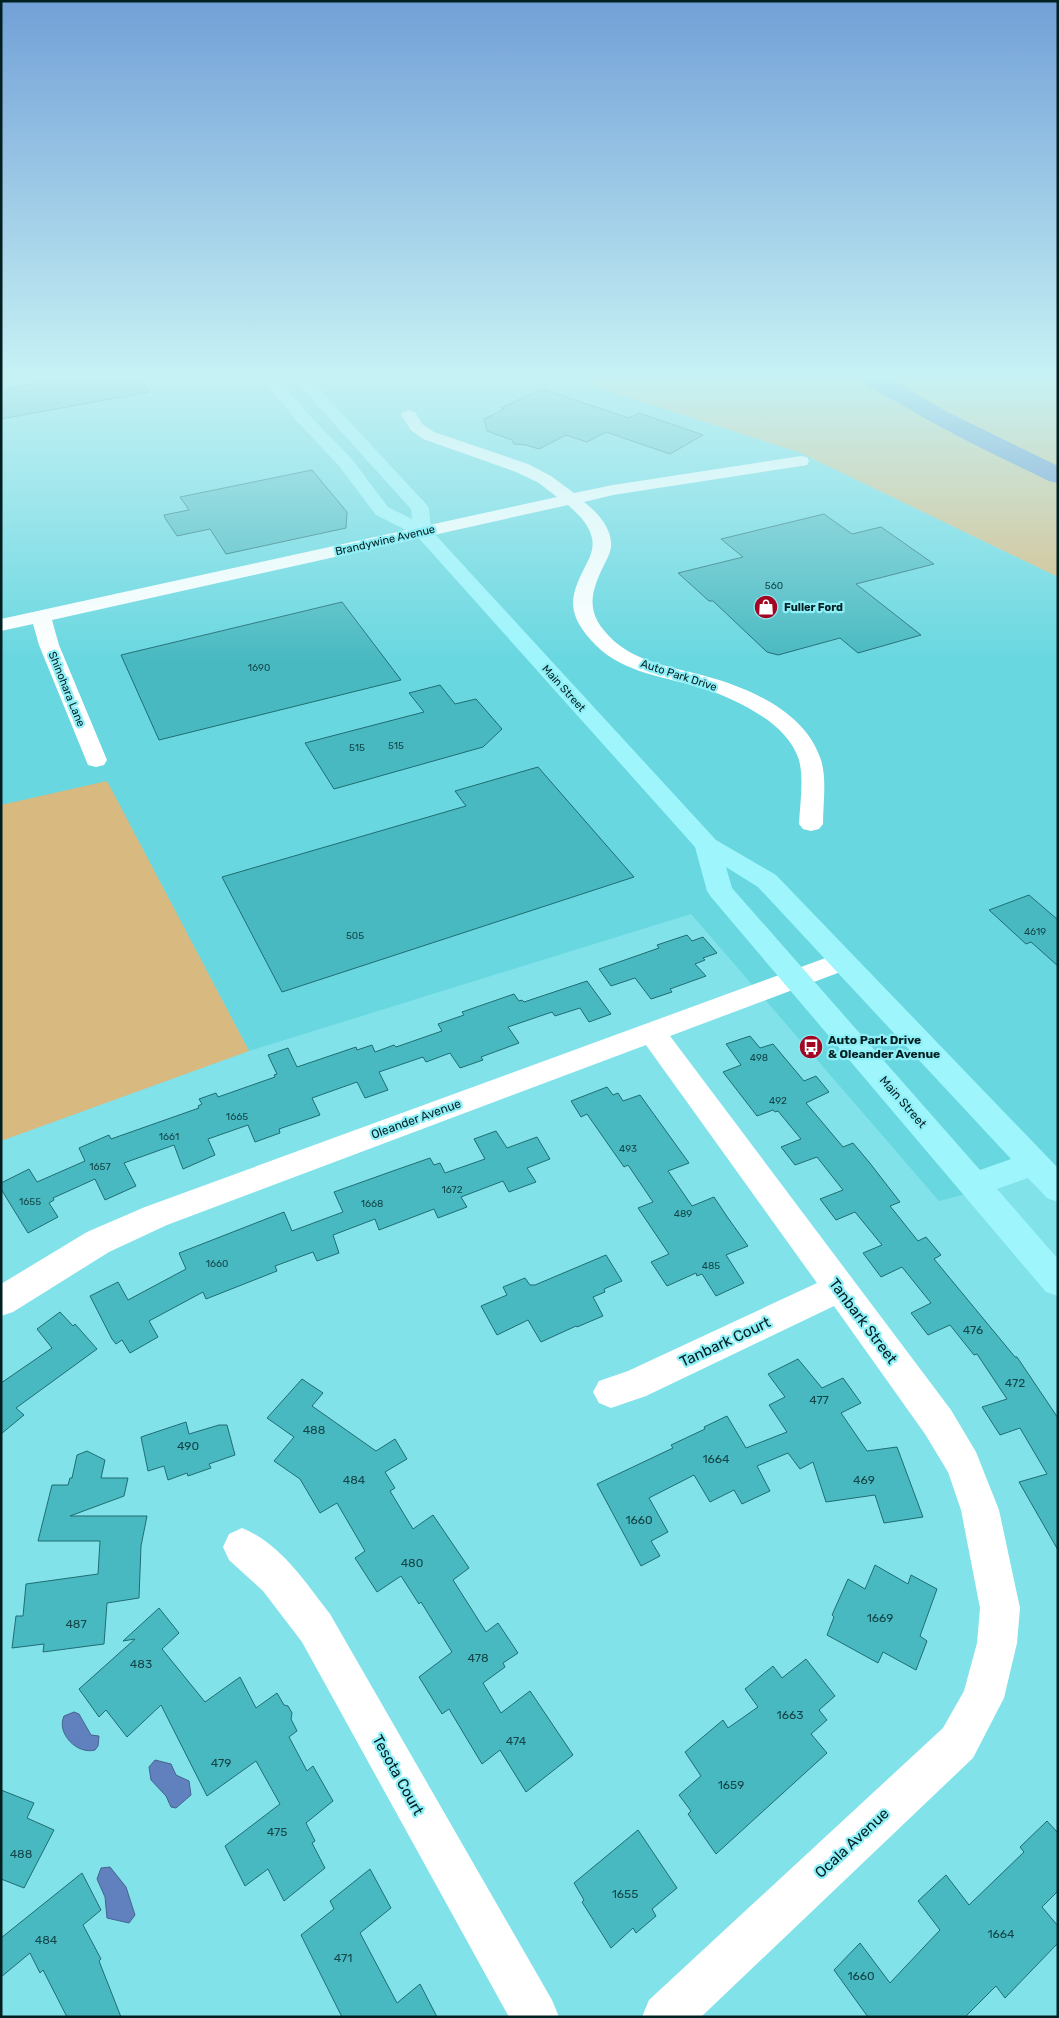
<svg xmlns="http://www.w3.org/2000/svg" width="1059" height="2018" font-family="Rubik,sans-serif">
<rect width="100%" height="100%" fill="#82e2e9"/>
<path fill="#69d7e0" d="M1,377H566L801,453L1058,577V1170L939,1201L691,914L249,1051L107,782L1,805Z"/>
<g fill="#d8b97f">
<path d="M566,377H1058V577L801,453Z"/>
<path d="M107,781L249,1051L1,1141V805Z"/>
</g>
<g fill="#6181be" stroke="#44648f">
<path d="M74,1712L79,1714L91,1735L99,1736L98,1746L95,1750C77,1755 56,1733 64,1716Z"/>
<path d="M155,1760L171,1764L176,1775L189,1781L191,1795L176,1808L171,1807L166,1796L151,1780L149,1767Z"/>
<path d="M110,1867L126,1887L135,1915L129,1923L107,1918L105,1897L97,1879L101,1868Z"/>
</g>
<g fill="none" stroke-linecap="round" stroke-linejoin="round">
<path fill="#6181be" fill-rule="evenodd" d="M860,377H887L947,412L1058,466V483L1049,481C997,456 945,431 895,401C884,395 868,388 860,377Z"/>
</g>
<g fill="#49b9c1" stroke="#1f6d73">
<path d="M67,377H138L149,392L1,419V390Z"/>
<path d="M542,389L629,418L639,413L703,435L670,454L606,432L587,442L566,435L539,449L526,445L514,444L512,440L487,431L484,419L505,409L501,408Z"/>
<path d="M312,470L347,512L346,528L226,554L210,529L177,536L165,518L164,515L189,510L180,497Z"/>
<path d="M824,514L852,534L881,527L934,564L856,584L921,635L858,653L840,638L778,655L767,652L713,601H709L678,573L743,557L721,539Z"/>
<path d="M342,602L401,680L159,740L121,655Z"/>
<path d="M440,685L455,704L476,699L502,729L483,747L334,789L305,743L424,712L409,693Z"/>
<path d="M538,767L634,877L282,992L222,877L466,806L455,791Z"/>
<path d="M1029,895L1058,920V966L1031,942L1026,944L989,910Z"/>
<path d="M687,935L692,941L703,937L717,953L703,958L705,960L695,964L706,976L670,989L672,992L651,999L635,978L611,986L599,969L659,948L657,945Z"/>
<path d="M587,981L611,1014L589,1022L580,1008L555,1016L552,1012L508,1027L519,1043L481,1057L483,1060L460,1068L450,1053L426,1062L423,1057L379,1072L388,1090L365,1098L357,1082L312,1098L320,1115L279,1129L280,1133L255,1142L248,1125L208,1139L215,1155L183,1169L174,1145L124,1163L136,1186L105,1200L95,1179L53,1198L54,1200L49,1203L58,1217L28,1233L1,1189V1183L29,1169L37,1182L85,1161L79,1148L109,1135L111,1139L199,1108L198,1106L202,1104L199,1099L216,1093L218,1097L275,1077L274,1075L277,1074L268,1055L288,1048L297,1067L356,1047L357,1050L372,1045L375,1052L394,1045L396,1047L442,1031L438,1024L464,1015L462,1012L514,994L519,1001L522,1000L524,1002Z"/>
<path d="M750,1036L760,1048L773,1044L804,1081L816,1076L829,1092L806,1103L843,1147L853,1143L869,1162L900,1202L890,1206L918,1241L926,1237L941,1255L934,1259L1015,1357H1017L1058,1418V1550L1019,1482L1047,1474L1020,1428L1000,1435L982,1407L1007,1399L977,1354L974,1355L950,1325L928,1335L911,1313L931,1303L902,1267L881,1277L863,1253L882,1245L855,1212L836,1220L820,1199L843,1190L817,1157L795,1165L781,1147L801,1139L778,1111L775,1112L773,1110L757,1116L723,1072L741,1065L726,1044Z"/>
<path d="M607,1087L613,1095L618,1093L623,1101L640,1095L689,1163L668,1171L692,1206L714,1197L728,1218L748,1246L726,1255L744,1283L716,1296L702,1274L697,1276L696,1273L667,1286L651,1262L669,1254L638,1208L653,1202L628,1165L624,1167L587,1114L581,1117L571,1101Z"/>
<path d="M496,1131L507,1148L537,1137L550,1159L527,1168L536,1182L509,1192L503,1181L461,1197L467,1207L438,1218L434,1209L379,1230L375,1219L333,1235L339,1253L317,1261L313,1252L275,1266L277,1271L206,1299L203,1292L149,1321L158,1337L130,1353L122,1340L116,1344L112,1339L90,1296L118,1282L128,1300L186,1269L179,1253L284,1212L292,1231L343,1212L334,1192L390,1172L430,1158L434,1165L440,1163L445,1173L485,1159L474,1139Z"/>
<path d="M606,1255L622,1281L604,1289L605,1292L593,1297L603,1316L577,1327L576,1326L541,1342L528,1320L497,1335L481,1306L507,1295L503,1287L525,1278L530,1285H535Z"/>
<path d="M60,1312L73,1326L75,1324L97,1349L16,1408L24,1415L1,1434V1383L52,1348L37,1329Z"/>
<path d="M798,1359L822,1388L843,1378L861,1403L841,1413L867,1451L897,1447L923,1517L884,1523L875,1495L826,1502L813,1462L800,1469L788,1453L757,1466L770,1491L742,1504L734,1490L710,1502L694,1475L649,1498L668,1532L651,1541L660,1556L641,1566L597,1484L673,1448L671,1445L705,1429L704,1427L727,1416L746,1448L787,1432L769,1405L785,1397L768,1374Z"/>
<path d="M302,1379L323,1393L312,1406L376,1451L395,1439L407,1459L385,1472L395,1488L390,1491L413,1529L433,1515L469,1568L453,1580L486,1632L498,1623L518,1653L503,1663L505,1667L483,1683L501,1713L530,1691L573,1755L526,1792L500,1750L482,1764L449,1709L442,1714L419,1677L452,1652L421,1602L419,1604L401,1576L377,1592L355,1558L365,1551L337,1503L320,1513L300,1479L274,1461L294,1437L267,1418Z"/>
<path d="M186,1422L189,1434L219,1425H227L235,1455L209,1464L211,1468L188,1476L187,1473L168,1480L164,1466L148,1471L141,1437Z"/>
<path d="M87,1451L105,1460L101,1478H128L124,1496L70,1516H147L141,1546L139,1598L107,1603L104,1644L43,1652L44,1644L12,1648L16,1616H23L26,1584L98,1574L100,1541H38L52,1485H68L70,1478H72L77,1455Z"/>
<path d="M875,1565L908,1584L911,1575L937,1589L920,1636L927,1641L916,1670L883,1652L878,1663L827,1635L834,1617L832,1615L848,1579L865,1589Z"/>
<path d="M159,1608L179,1633L162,1649L205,1702L240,1677L256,1708L277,1693L284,1705L288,1706L292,1713L291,1719L297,1731L289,1737L307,1771L313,1766L333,1801L306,1823L315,1841L312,1843L325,1868L284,1901L268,1869L245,1886L225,1846L280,1804L256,1761L207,1796L161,1705L127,1737L106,1710L99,1717L79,1689L135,1639L123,1641Z"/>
<path d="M806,1659L835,1696L819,1710L827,1720L811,1734L827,1753L716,1854L688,1814L691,1811L679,1795L701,1776L685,1752L723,1720L728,1728L758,1707L745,1689L773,1666L782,1678Z"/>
<path d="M1,1790L34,1803L27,1818L54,1830L24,1888L1,1879Z"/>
<path d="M1047,1821L1058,1833V1891L1042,1907L1058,1926V1943L1005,1998L996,1986L965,2017H868L834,1970L860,1943L890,1983L940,1930L918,1901L946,1875L969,1905L1024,1852L1020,1847Z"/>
<path d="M638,1830L677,1888L652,1909L656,1916L636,1933L633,1928L611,1948L582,1902L584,1900L574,1883Z"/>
<path d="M370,1869L391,1908L360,1933L397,2003L420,1984L437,2017H342L301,1935L334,1909L330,1901Z"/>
<path d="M82,1873L101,1910L83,1925L101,1959L99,1961L121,2017H67L43,1970L40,1973L30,1953L1,1977V1938Z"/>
</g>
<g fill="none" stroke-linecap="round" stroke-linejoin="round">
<g fill="#fff" fill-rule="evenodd">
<path d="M409,410L415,412L422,424L434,432L528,464L551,476L574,493L613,485L801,456L807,457L809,461L807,465L801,466L613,495L584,502C596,511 610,526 611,542C612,551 607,559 603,567C588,598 587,616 614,641C637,661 666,666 694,673C742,685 804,708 821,760C827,779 823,804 823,824L819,829L811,831L803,829L799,824C800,804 804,779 799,760C794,744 782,731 769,721C748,706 723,694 698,687C658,675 618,672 590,639C565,610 571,594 587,563C591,555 594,547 592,538C589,524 578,514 568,505L52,620L59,645L107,760L104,765L96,767L88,765L39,645L33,624L1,631V619L557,497L539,483L516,472L423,439L411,430L401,415L403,412Z"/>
<path d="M842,952L851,954L855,961L851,968L670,1036L951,1410L976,1452L999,1510L1020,1608L1017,1643L1004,1698L973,1758L701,2017H642L649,2000L943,1728L964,1691L977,1643L980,1608L961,1510L948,1472L925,1434L834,1306L646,1396L611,1408L599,1403L593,1392L599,1381L628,1371L817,1283L646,1045L167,1225L109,1252L13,1312L1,1316V1284L87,1232L145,1207Z"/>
<path d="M242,1528C281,1544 305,1582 330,1614L552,2000L559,2017H509L302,1642L263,1591L229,1560L223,1547L229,1534Z"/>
</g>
<path fill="#9ef5fc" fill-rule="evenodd" d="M261,377H276L308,414L351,458L388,507L412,519L411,509L292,377H308L426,504L429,508L431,530L716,840L776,875L1058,1168V1202L1047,1198L1028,1178L997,1189L1058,1259V1296L1046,1292L711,897L707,891L695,847L416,535L376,515L339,466L296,420ZM726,867L758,887L1011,1159L980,1170L732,888Z"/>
</g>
<linearGradient id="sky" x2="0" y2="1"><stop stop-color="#72a0d7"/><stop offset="0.57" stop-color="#c7f2f5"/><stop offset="1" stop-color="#c7f2f5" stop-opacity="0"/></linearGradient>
<rect width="1059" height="660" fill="url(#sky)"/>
<defs>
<g id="shop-disc" transform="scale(1.25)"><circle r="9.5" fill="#a30522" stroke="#8feff7"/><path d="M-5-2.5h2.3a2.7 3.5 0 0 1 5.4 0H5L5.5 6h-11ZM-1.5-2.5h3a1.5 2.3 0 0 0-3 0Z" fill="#fff"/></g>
<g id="bus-disc" transform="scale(1.25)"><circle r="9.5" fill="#a30522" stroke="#8feff7"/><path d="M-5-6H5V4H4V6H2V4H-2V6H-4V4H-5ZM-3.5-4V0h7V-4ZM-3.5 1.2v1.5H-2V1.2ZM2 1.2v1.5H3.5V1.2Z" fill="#fff"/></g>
</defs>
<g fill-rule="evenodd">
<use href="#shop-disc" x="766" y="607"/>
<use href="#bus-disc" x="811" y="1047"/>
</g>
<g text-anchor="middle" stroke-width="4.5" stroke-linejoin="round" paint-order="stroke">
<g font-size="10" fill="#124649">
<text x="774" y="589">560</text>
<text x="259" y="671">1690</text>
<text x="396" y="749">515</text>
<text x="357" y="751">515</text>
<text x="1035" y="935">4619</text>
<text x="355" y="939">505</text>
<text x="759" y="1061">498</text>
<text x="778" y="1104">492</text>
<text x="237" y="1120">1665</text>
<text x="169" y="1140">1661</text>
<text x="628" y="1152">493</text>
<text x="100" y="1170">1657</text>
<text x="452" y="1193">1672</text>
<text x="30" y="1205">1655</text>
<text x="372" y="1207">1668</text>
<text x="683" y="1217">489</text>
<text x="217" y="1267">1660</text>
<text x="711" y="1269">485</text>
</g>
<g font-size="11" fill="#001f21" stroke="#8feff7">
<text transform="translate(385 540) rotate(-13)" y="4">Brandywine Avenue</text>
<text transform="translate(679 675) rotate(18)" y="4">Auto Park Drive</text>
<text transform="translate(564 688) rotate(48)" y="4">Main Street</text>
<text transform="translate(67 689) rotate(68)" y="4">Shinohara Lane</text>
</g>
<g font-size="11" font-weight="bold" fill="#001f21" stroke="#8feff7" text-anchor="start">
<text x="784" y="611">Fuller Ford</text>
</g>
<g font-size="12" font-weight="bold" fill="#001f21" stroke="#8feff7" text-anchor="start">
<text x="828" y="1044">Auto Park Drive<tspan x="828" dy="14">&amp; Oleander Avenue</tspan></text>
</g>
<g font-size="12" fill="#001f21" stroke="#8feff7">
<text transform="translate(903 1102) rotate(49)" y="4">Main Street</text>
<text transform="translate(416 1119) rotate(-20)" y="4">Oleander Avenue</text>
</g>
<g font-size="12" fill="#124649">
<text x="973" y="1334">476</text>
<text x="1015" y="1387">472</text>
<text x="819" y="1404">477</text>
<text x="314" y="1434">488</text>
<text x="188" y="1450">490</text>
<text x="716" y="1463">1664</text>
<text x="354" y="1484">484</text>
<text x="864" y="1484">469</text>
<text x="639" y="1524">1660</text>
<text x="412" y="1567">480</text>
<text x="880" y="1622">1669</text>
<text x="76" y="1628">487</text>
<text x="478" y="1662">478</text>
<text x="141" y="1668">483</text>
<text x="790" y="1719">1663</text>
<text x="516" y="1745">474</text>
<text x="221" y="1767">479</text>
<text x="731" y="1789">1659</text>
<text x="277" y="1836">475</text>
<text x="21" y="1858">488</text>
<text x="625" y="1898">1655</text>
<text x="1001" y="1938">1664</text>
<text x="46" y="1944">484</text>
<text x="343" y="1962">471</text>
<text x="861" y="1980">1660</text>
</g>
<g font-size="15" fill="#001f21" stroke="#8feff7">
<text transform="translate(863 1321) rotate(53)" y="5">Tanbark Street</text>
<text transform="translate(725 1342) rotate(-25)" y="5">Tanbark Court</text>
<text transform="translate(398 1775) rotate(61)" y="5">Tesota Court</text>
<text transform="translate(852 1843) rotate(-43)" y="5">Ocala Avenue</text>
</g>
</g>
<rect width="1059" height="2018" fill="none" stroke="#001f21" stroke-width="5"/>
</svg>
